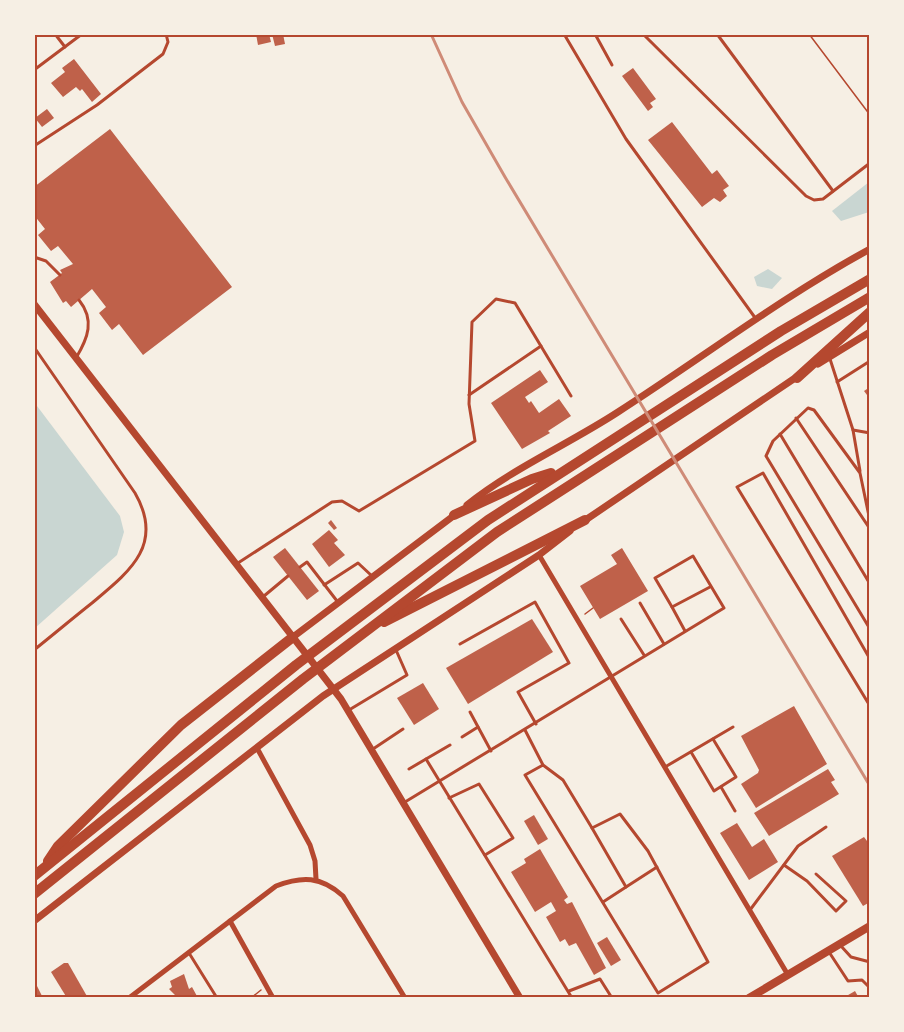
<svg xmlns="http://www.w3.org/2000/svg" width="904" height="1032" font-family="'Archivo Narrow',sans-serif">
<rect width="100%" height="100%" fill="#f6efe4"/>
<g fill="#c9d6d2">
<path d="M869,182V212L841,221L832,211Z"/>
<path d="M768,269L782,278L772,289L757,286L754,277Z"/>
<path d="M34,402L120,516L124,532L117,555L35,628Z"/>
</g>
<g fill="#bf614a">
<path d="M256,34H269L271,42L258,45Z"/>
<path d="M272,34H283L285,44L275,46Z"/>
<path d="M74,59L101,94L92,102L82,89L80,91L76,87L63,97L51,83L65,72L62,68Z"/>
<path d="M633,68L656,99L650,103L653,107L648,111L622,76Z"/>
<path d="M47,109L54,118L42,127L35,118Z"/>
<path d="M672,122L712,174L717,170L729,186L723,190L727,196L720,202L714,198L702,207L648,140Z"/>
<path d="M110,129L232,287L143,355L119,324L112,330L99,313L106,307L92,289L71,307L66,301L63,303L50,282L62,273L60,270L73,264L58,246L51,251L38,235L45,229L34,215V187Z"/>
<path d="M540,370L548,382L525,397L529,403L531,401L539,413L559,399L571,416L548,431L550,433L522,449L491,403Z"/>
<path d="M870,387V399L864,391Z"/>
<path d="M331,520L337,528L334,530L328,523Z"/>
<path d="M329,530L338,540L334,543L345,555L329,567L312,544Z"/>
<path d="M285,548L319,591L307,600L273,557Z"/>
<path d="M622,548L648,591L600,619L580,586L617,564L611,555Z"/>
<path d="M532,619L553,652L468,704L446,668Z"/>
<path d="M423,683L439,709L414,725L397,698Z"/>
<path d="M794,706L827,764L756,808L741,784L758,773L759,770L741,736Z"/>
<path d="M828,769L835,780L831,782L839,794L769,836L754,813Z"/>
<path d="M534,815L548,839L538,845L524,821Z"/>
<path d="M737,823L752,847L764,839L778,862L749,880L720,833Z"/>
<path d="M864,837L870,845V902L863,906L832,856Z"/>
<path d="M540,849L568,897L564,900L567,904L572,902L606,968L594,975L576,943L569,946L565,939L560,942L546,917L556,911L551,902L535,912L511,872L526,863L524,859Z"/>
<path d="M607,937L621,960L611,966L597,943Z"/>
<path d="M64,963H68L88,998H67L51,972Z"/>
<path d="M184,974L189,989L192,987L198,998H178L169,989L172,987L170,981Z"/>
<path d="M37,986L43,998H34Z"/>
<path d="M855,991L859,998H843Z"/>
</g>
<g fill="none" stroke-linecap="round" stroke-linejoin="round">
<g stroke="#b5482f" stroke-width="1.5">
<path d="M809,34L870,115"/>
<path d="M585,614L593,608"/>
<path d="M251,998L261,990"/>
</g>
<g stroke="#b5482f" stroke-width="3">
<path d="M55,34L65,47"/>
<path d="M564,34L626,139L756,319"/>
<path d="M595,34L612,65"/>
<path d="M643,34L806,196L814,200L823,199L870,163"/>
<path d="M717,34L833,191"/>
<path d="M34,70L82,34"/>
<path d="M34,146L97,105L163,54L168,42L166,34"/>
<path d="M34,257L46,261L60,275"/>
<path d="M34,347L135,493C165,545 129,572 92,603C73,618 54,634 34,650"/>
<path d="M76,358C88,338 95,320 79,300"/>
<path d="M830,359L853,430L860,471"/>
<path d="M837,382L870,361"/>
<path d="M469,395L541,346"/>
<path d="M796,418L870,529"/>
<path d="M853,430L870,433"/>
<path d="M780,434L870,584"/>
<path d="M870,521L860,473L814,410L808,408L773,441L766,456L870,629"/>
<path d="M238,563L332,502L342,501L359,511L475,441L469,404L472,322L496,299L515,303L571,396"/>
<path d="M300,567L307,562L337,601"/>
<path d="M324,585L358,563L372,576"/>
<path d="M264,596L288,576"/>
<path d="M640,603L664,644"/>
<path d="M621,619L644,655"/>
<path d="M685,631L672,607L710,587"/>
<path d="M460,644L535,602L569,663L518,692L536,724"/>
<path d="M870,659L763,473L737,487L870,706"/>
<path d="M349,710L407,675L396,650"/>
<path d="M470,712L491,751"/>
<path d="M525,730L543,765L525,775L658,993L708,962L648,851L620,814L592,828L563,780L543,765"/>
<path d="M462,737L478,727"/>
<path d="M450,745L426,759L572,998"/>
<path d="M373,749L403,729"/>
<path d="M691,752L714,791L736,777L713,739"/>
<path d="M665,767L733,727"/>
<path d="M409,769L426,759"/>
<path d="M721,787L735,811"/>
<path d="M449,798L479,784L513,838L485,855"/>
<path d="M405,802L724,608L693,556L655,578L672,607"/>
<path d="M592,828L626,887L603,902"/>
<path d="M784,865L807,881L836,911L846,901L816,874"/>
<path d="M626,887L657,867"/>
<path d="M750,910L798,846L826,827"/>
<path d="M841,946L851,957L870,962"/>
<path d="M829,952L848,981L862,980L870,988"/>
<path d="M189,953L217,998"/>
<path d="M569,991L600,979L612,998"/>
</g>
<g stroke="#b5482f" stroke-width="5">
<path d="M539,555L788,975"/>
<path d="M257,748L310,845L315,861L316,879"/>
<path d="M230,921L273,998"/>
<path d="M129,998L276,886C302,876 321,876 343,896L405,998"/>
</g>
<g stroke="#b5482f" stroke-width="7">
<path d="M34,304L341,699L520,998"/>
<path d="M818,364L870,332"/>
<path d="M467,505C513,468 569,444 618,412C702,358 782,297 870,249"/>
<path d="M584,521L798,376"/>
<path d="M293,637L456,514"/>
<path d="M34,921L323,696L539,555L570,531"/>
</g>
<path stroke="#b5482f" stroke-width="8" d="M749,998L870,926"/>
<g stroke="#b5482f" stroke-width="10">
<path d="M797,378L870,312"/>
<path d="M454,515L532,479L551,473"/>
<path d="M384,622L585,520"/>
<path d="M48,861L58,846L181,725L293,637"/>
<path d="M34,876L296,665L488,520L781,331L870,279"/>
<path d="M34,894L303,679L497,532L772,355L870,297"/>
</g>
<path stroke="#cf8b77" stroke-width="3" d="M431,34L462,102L505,177L870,786"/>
</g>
<rect width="904" height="1032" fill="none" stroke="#f6efe4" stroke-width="72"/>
<rect x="36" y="36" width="832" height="960" fill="none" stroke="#b5482f" stroke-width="2"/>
</svg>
